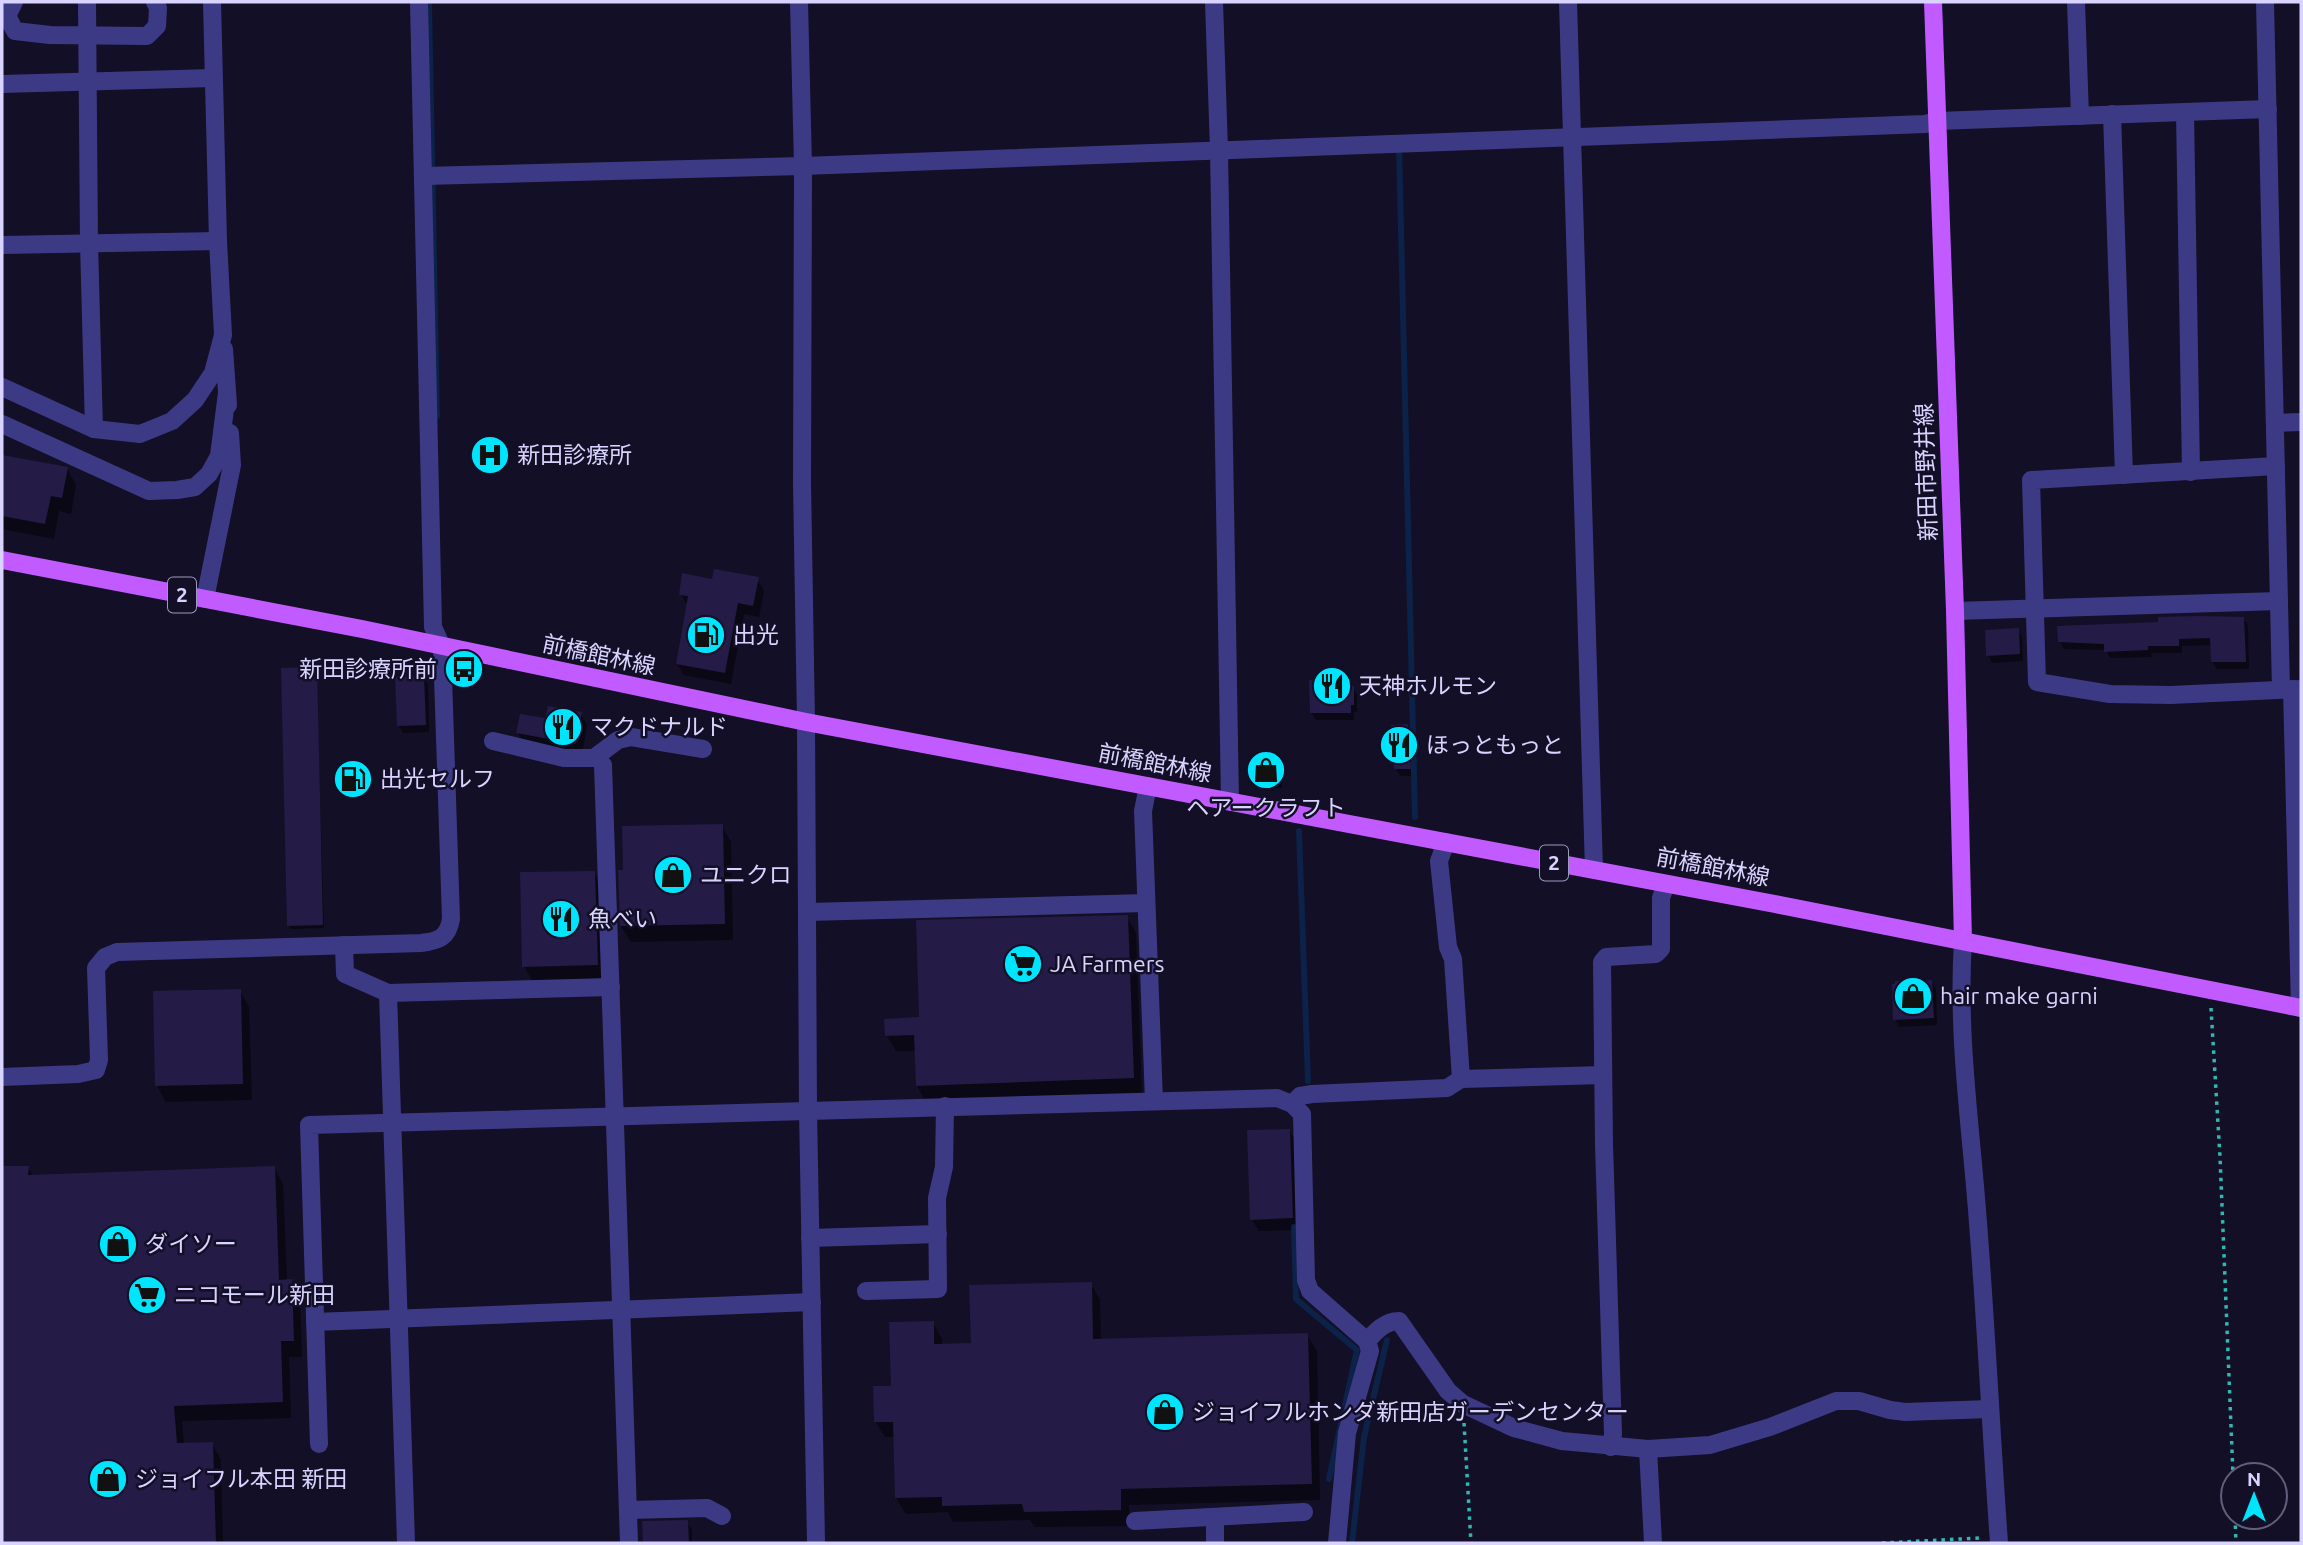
<svg xmlns="http://www.w3.org/2000/svg" width="2303" height="1545" font-family="Ubuntu,'Noto Sans JP',sans-serif">
<rect width="100%" height="100%" fill="#130f26"/>
<g fill="#0007">
<path d="M2,457L67,469L76,485L71,514L59,511L54,539L2,529Z"/>
<path d="M757,579L764,591L759,617L744,614L731,684L684,675L677,664L688,606L681,594Z"/>
<path d="M2243,618L2248,626L2249,669H2217L2212,662V645L2182,646V653H2151L2152,657L2110,658L2106,650L2064,649L2060,642Z"/>
<path d="M2018,630L2022,637L2023,661L1992,663L1988,655Z"/>
<path d="M316,668L324,928L291,929L289,926Z"/>
<path d="M423,678L428,685L429,732L403,733L399,726Z"/>
<path d="M1339,681L1342,688H1353L1357,695V712H1354V720H1316L1312,713Z"/>
<path d="M580,713L587,725L582,755L525,745L518,733L547,720Z"/>
<path d="M1407,725L1411,733L1414,776H1400L1396,769Z"/>
<path d="M1278,760L1282,767V788H1259L1255,781Z"/>
<path d="M722,826L731,842L733,940L631,942L621,926Z"/>
<path d="M594,872L603,888L606,981L533,982L524,966Z"/>
<path d="M1127,917L1136,933L1142,1093L926,1102L917,1086L916,1051H896L887,1036Z"/>
<path d="M1931,981L1936,989L1937,1025L1899,1027L1895,1019Z"/>
<path d="M240,991L249,1007L252,1100L166,1102L157,1086Z"/>
<path d="M1289,1130L1296,1142L1299,1230L1259,1231L1252,1220Z"/>
<path d="M28,1167L33,1176L274,1168L283,1184L287,1281H291L300,1297L302,1357H289L291,1418L182,1421L184,1444H212L221,1460L223,1543H2V1168Z"/>
<path d="M1091,1284L1100,1300L1101,1341L1307,1335L1317,1351L1320,1500L1129,1505L1130,1526L1035,1527L1030,1520L953,1522L948,1512L906,1514L896,1498L895,1437H885L875,1421L893,1387L933,1323L942,1339V1345H972Z"/>
<path d="M687,1522L692,1529V1543H645L644,1523Z"/>
</g>
<g fill="none" stroke-linecap="round" stroke-linejoin="round">
<g stroke="#0c2248" stroke-width="6">
<path d="M429,2L437,416"/>
<path d="M1399,146L1415,817"/>
<path d="M1299,831L1308,1081"/>
<path d="M1294,1227L1296,1299L1357,1350L1329,1479"/>
<path d="M1352,1543L1364,1437L1387,1340"/>
</g>
</g>
<g fill="#241b47">
<path d="M2,455L68,467L62,498L51,496L45,524L2,516Z"/>
<path d="M714,569L759,577L753,606L738,603L725,673L676,664L688,596L679,595L682,573L712,579Z"/>
<path d="M2198,616L2244,617L2246,662H2211L2210,638L2179,639V646H2148V650L2104,652V644L2058,642L2057,626L2158,622V617Z"/>
<path d="M2019,628L2020,654L1986,656L1985,630Z"/>
<path d="M317,667L323,925L287,926L281,668Z"/>
<path d="M424,676L426,725L397,726L395,677Z"/>
<path d="M1340,679V686H1354V705H1351V713H1310L1309,680Z"/>
<path d="M548,706L582,712L576,744L516,733L520,714L545,718Z"/>
<path d="M1408,724L1411,769H1394L1391,725Z"/>
<rect x="1253" y="758" width="26" height="23"/>
<path d="M723,824L725,924L620,926L618,870H623L622,826Z"/>
<path d="M595,871L598,965L522,967L520,872Z"/>
<path d="M1128,915L1134,1078L916,1086L914,1035L885,1036L884,1019L919,1017L916,920Z"/>
<path d="M1932,980L1934,1018L1893,1020L1892,984H1895V981Z"/>
<path d="M241,989L243,1084L155,1086L153,991Z"/>
<path d="M1290,1129L1293,1218L1250,1220L1247,1130Z"/>
<path d="M2,1166H29L28,1175L275,1166L279,1280L292,1279L294,1341H281L283,1402L174,1406L177,1443L213,1442L216,1543H2Z"/>
<path d="M1092,1282L1093,1339L1308,1333L1312,1484L1121,1489V1510L1024,1512L1022,1504L942,1506V1497L895,1498L893,1422H874L873,1386H891L889,1322L934,1321V1344L971,1343L969,1285Z"/>
<path d="M688,1520L689,1543H643L642,1521Z"/>
</g>
<g fill="none" stroke-linecap="round" stroke-linejoin="round">
<g stroke="#2fb8b0" stroke-width="3.5" stroke-dasharray="3.5 5" stroke-linecap="butt">
<path d="M2211,1008L2220,1157L2233,1475"/>
<path d="M1464,1423L1471,1543"/>
<path d="M2235,1517L2236,1543"/>
<path d="M1882,1543L1979,1538"/>
</g>
<g stroke="#3d3a85" stroke-width="18">
<path d="M14,2L7,16L15,31L50,35L147,36L157,26L158,8L155,2"/>
<path d="M87,2L89,243L94,429"/>
<path d="M799,2L803,166L802,483L806,722L808,1110L816,1543"/>
<path d="M1214,2L1219,150L1230,802"/>
<path d="M1568,2L1594,870"/>
<path d="M2076,2L2080,116"/>
<path d="M2265,2L2281,689"/>
<path d="M2,84L213,78"/>
<path d="M2185,112L2191,472"/>
<path d="M2112,114L2124,475"/>
<path d="M424,176L803,166L1925,124L1937,121L2268,109"/>
<path d="M2,245L218,241"/>
<path d="M224,349L228,405"/>
<path d="M2,387L94,429L140,434L172,421L195,400L213,373L223,335L218,241L212,2"/>
<path d="M2275,423L2301,422"/>
<path d="M2,424L149,491L177,490L195,487L209,474L219,456L227,393"/>
<path d="M2276,466L2031,480L2037,682L2110,694L2171,695L2301,689"/>
<path d="M205,599L232,465L230,433"/>
<path d="M1955,611L2279,601"/>
<path d="M2292,689L2300,1008"/>
<path d="M493,741L564,758H594L618,740L631,737L703,749"/>
<path d="M603,765L629,1543"/>
<path d="M1148,786L1143,811L1154,1101"/>
<path d="M1446,842L1439,861L1448,947L1453,959L1461,1079"/>
<path d="M807,912L1146,903"/>
<path d="M1963,941C1957,1030 1970,1121 1977,1210C1986,1321 1991,1432 1999,1543"/>
<path d="M344,945L345,974L388,993L611,987"/>
<path d="M388,993L406,1543"/>
<path d="M2,1077L78,1074L96,1070L99,1060L96,968L105,957L117,952L421,943C438,941 448,938 451,919L442,647L433,627L419,2"/>
<path d="M1292,1104L1300,1096L1312,1094L1447,1088L1461,1079L1603,1075"/>
<path d="M810,1238L938,1234"/>
<path d="M866,1291L938,1289L937,1198L944,1167L945,1106"/>
<path d="M315,1322L812,1302"/>
<path d="M1367,1341C1376,1331 1385,1321 1399,1321L1448,1391L1463,1404L1514,1428L1562,1441L1648,1449L1710,1445L1770,1427L1836,1401H1859L1890,1410L1905,1412L1990,1409"/>
<path d="M319,1444L309,1125L1277,1098L1292,1104L1302,1114L1306,1280L1310,1291L1367,1341L1370,1351L1347,1433L1337,1543"/>
<path d="M1611,1447L1613,1434L1604,1144L1602,962L1606,957L1656,954L1661,949V898L1666,884"/>
<path d="M1648,1449L1653,1543"/>
<path d="M628,1510L707,1508L722,1516"/>
<path d="M1135,1521L1304,1512"/>
<path d="M1215,1543V1517"/>
</g>
<g stroke="#c25bff" stroke-width="18">
<path d="M1933,2L1955,611L1963,941"/>
<path d="M2,560L362,629L806,722L1775,904L2301,1008"/>
</g>
</g>
<defs>
<g id="hospital-disc" transform="scale(2.0125)"><circle r="9.5" fill="#00e5ff" stroke="#130f26"/><path d="M-5-5h3v3.5h4V-5h3V5h-3V1.5h-4V5h-3Z" fill="#111"/></g>
<g id="fuel-disc" transform="scale(2.0125)"><circle r="9.5" fill="#00e5ff" stroke="#130f26"/><path d="M-5.5-6h7V0h2V4h1.3V-2.5L3-4.5l.8-.8L6-3V5H2.5V1h-1V6h-7ZM-4.2-4.7v3.2H.2V-4.7Z" fill="#111"/></g>
<g id="bus-disc" transform="scale(2.0125)"><circle r="9.5" fill="#00e5ff" stroke="#130f26"/><path d="M-5-6H5V4H4V6H2V4H-2V6H-4V4H-5ZM-3.5-4V0h7V-4ZM-3.5 1.2v1.5H-2V1.2ZM2 1.2v1.5H3.5V1.2Z" fill="#111"/></g>
<g id="restaurant-disc" transform="scale(2.0125)"><circle r="9.5" fill="#00e5ff" stroke="#130f26"/><path d="M-5-6h1v4h1v-4h1v4h1v-4h1v5L-1.5 .5V6h-2V.5L-5-1ZM5-6V6H3V1.5H1.5Q1.5-4 5-6Z" fill="#111"/></g>
<g id="shop-disc" transform="scale(2.0125)"><circle r="9.5" fill="#00e5ff" stroke="#130f26"/><path d="M-5-2.5h2.3a2.7 3.5 0 0 1 5.4 0H5L5.5 6h-11ZM-1.5-2.5h3a1.5 2.3 0 0 0-3 0Z" fill="#111"/></g>
<g id="supermarket-disc" transform="scale(2.0125)"><circle r="9.5" fill="#00e5ff" stroke="#130f26"/><path d="M-6-5.5h2.5l.6 2H6L4.5 2H-2.5L-4.4-4H-6ZM-1.5 3.2a1.3 1.3 0 1 0 .1 0ZM3 3.2a1.3 1.3 0 1 0 .1 0Z" fill="#111"/></g>
</defs>
<g fill-rule="evenodd">
<use href="#hospital-disc" x="490" y="455"/>
<use href="#fuel-disc" x="706" y="635"/>
<use href="#bus-disc" x="464" y="669"/>
<use href="#restaurant-disc" x="1332" y="686"/>
<use href="#restaurant-disc" x="563" y="727"/>
<use href="#restaurant-disc" x="1399" y="745"/>
<use href="#shop-disc" x="1266" y="770"/>
<use href="#fuel-disc" x="353" y="779"/>
<use href="#shop-disc" x="673" y="875"/>
<use href="#restaurant-disc" x="561" y="919"/>
<use href="#supermarket-disc" x="1023" y="964"/>
<use href="#shop-disc" x="1913" y="996"/>
<use href="#shop-disc" x="118" y="1244"/>
<use href="#supermarket-disc" x="147" y="1295"/>
<use href="#shop-disc" x="1165" y="1412"/>
<use href="#shop-disc" x="108" y="1479"/>
</g>
<g text-anchor="middle" stroke-width="5" stroke-linejoin="round" paint-order="stroke">
<g fill="#130f26" stroke="#9e99be" stroke-width="2">
<rect x="168" y="577.5" width="28" height="35" rx="5"/>
<rect x="1540" y="845.5" width="28" height="35" rx="5"/>
</g>
<g font-size="21" font-weight="bold" fill="#d9d4ff">
<text x="182" y="602">2</text>
<text x="1554" y="870">2</text>
</g>
<g font-size="23" fill="#d9d4ff" stroke="#130f26" text-anchor="start">
<text x="517" y="463">新田診療所</text>
<text x="733" y="643">出光</text>
<text x="437" y="677" text-anchor="end">新田診療所前</text>
<text x="1359" y="694">天神ホルモン</text>
<text x="590" y="735">マクドナルド</text>
<text x="1426" y="753">ほっともっと</text>
<text x="380" y="787">出光セルフ</text>
<text x="1266" y="816" text-anchor="middle">ヘアークラフト</text>
<text x="700" y="883">ユニクロ</text>
<text x="588" y="927">魚べい</text>
<text x="1050" y="972">JA Farmers</text>
<text x="1940" y="1004">hair make garni</text>
<text x="145" y="1252">ダイソー</text>
<text x="174" y="1303">ニコモール新田</text>
<text x="1192" y="1420">ジョイフルホンダ新田店ガーデンセンター</text>
<text x="135" y="1487">ジョイフル本田 新田</text>
</g>
<g font-size="23" fill="#d9d4ff" stroke="#130f26">
<text transform="translate(1926 472) rotate(-92)" y="8">新田市野井線</text>
<text transform="translate(599 655) rotate(12)" y="8">前橋館林線</text>
<text transform="translate(1155 763) rotate(11)" y="8">前橋館林線</text>
<text transform="translate(1713 867) rotate(11)" y="8">前橋館林線</text>
</g>
</g>
<rect width="2303" height="1545" fill="none" stroke="#d9d4ff" stroke-width="7"/>
<g transform="translate(2254 1496)"><circle r="33" fill="#130f26" stroke="#625e7d" stroke-width="2"/>
<path d="M0-5L12 26L0 18L-12 26Z" fill="#00e5ff"/>
<text y="-10" font-size="19" font-weight="bold" text-anchor="middle" fill="#d9d4ff">N</text>
</g>
</svg>
